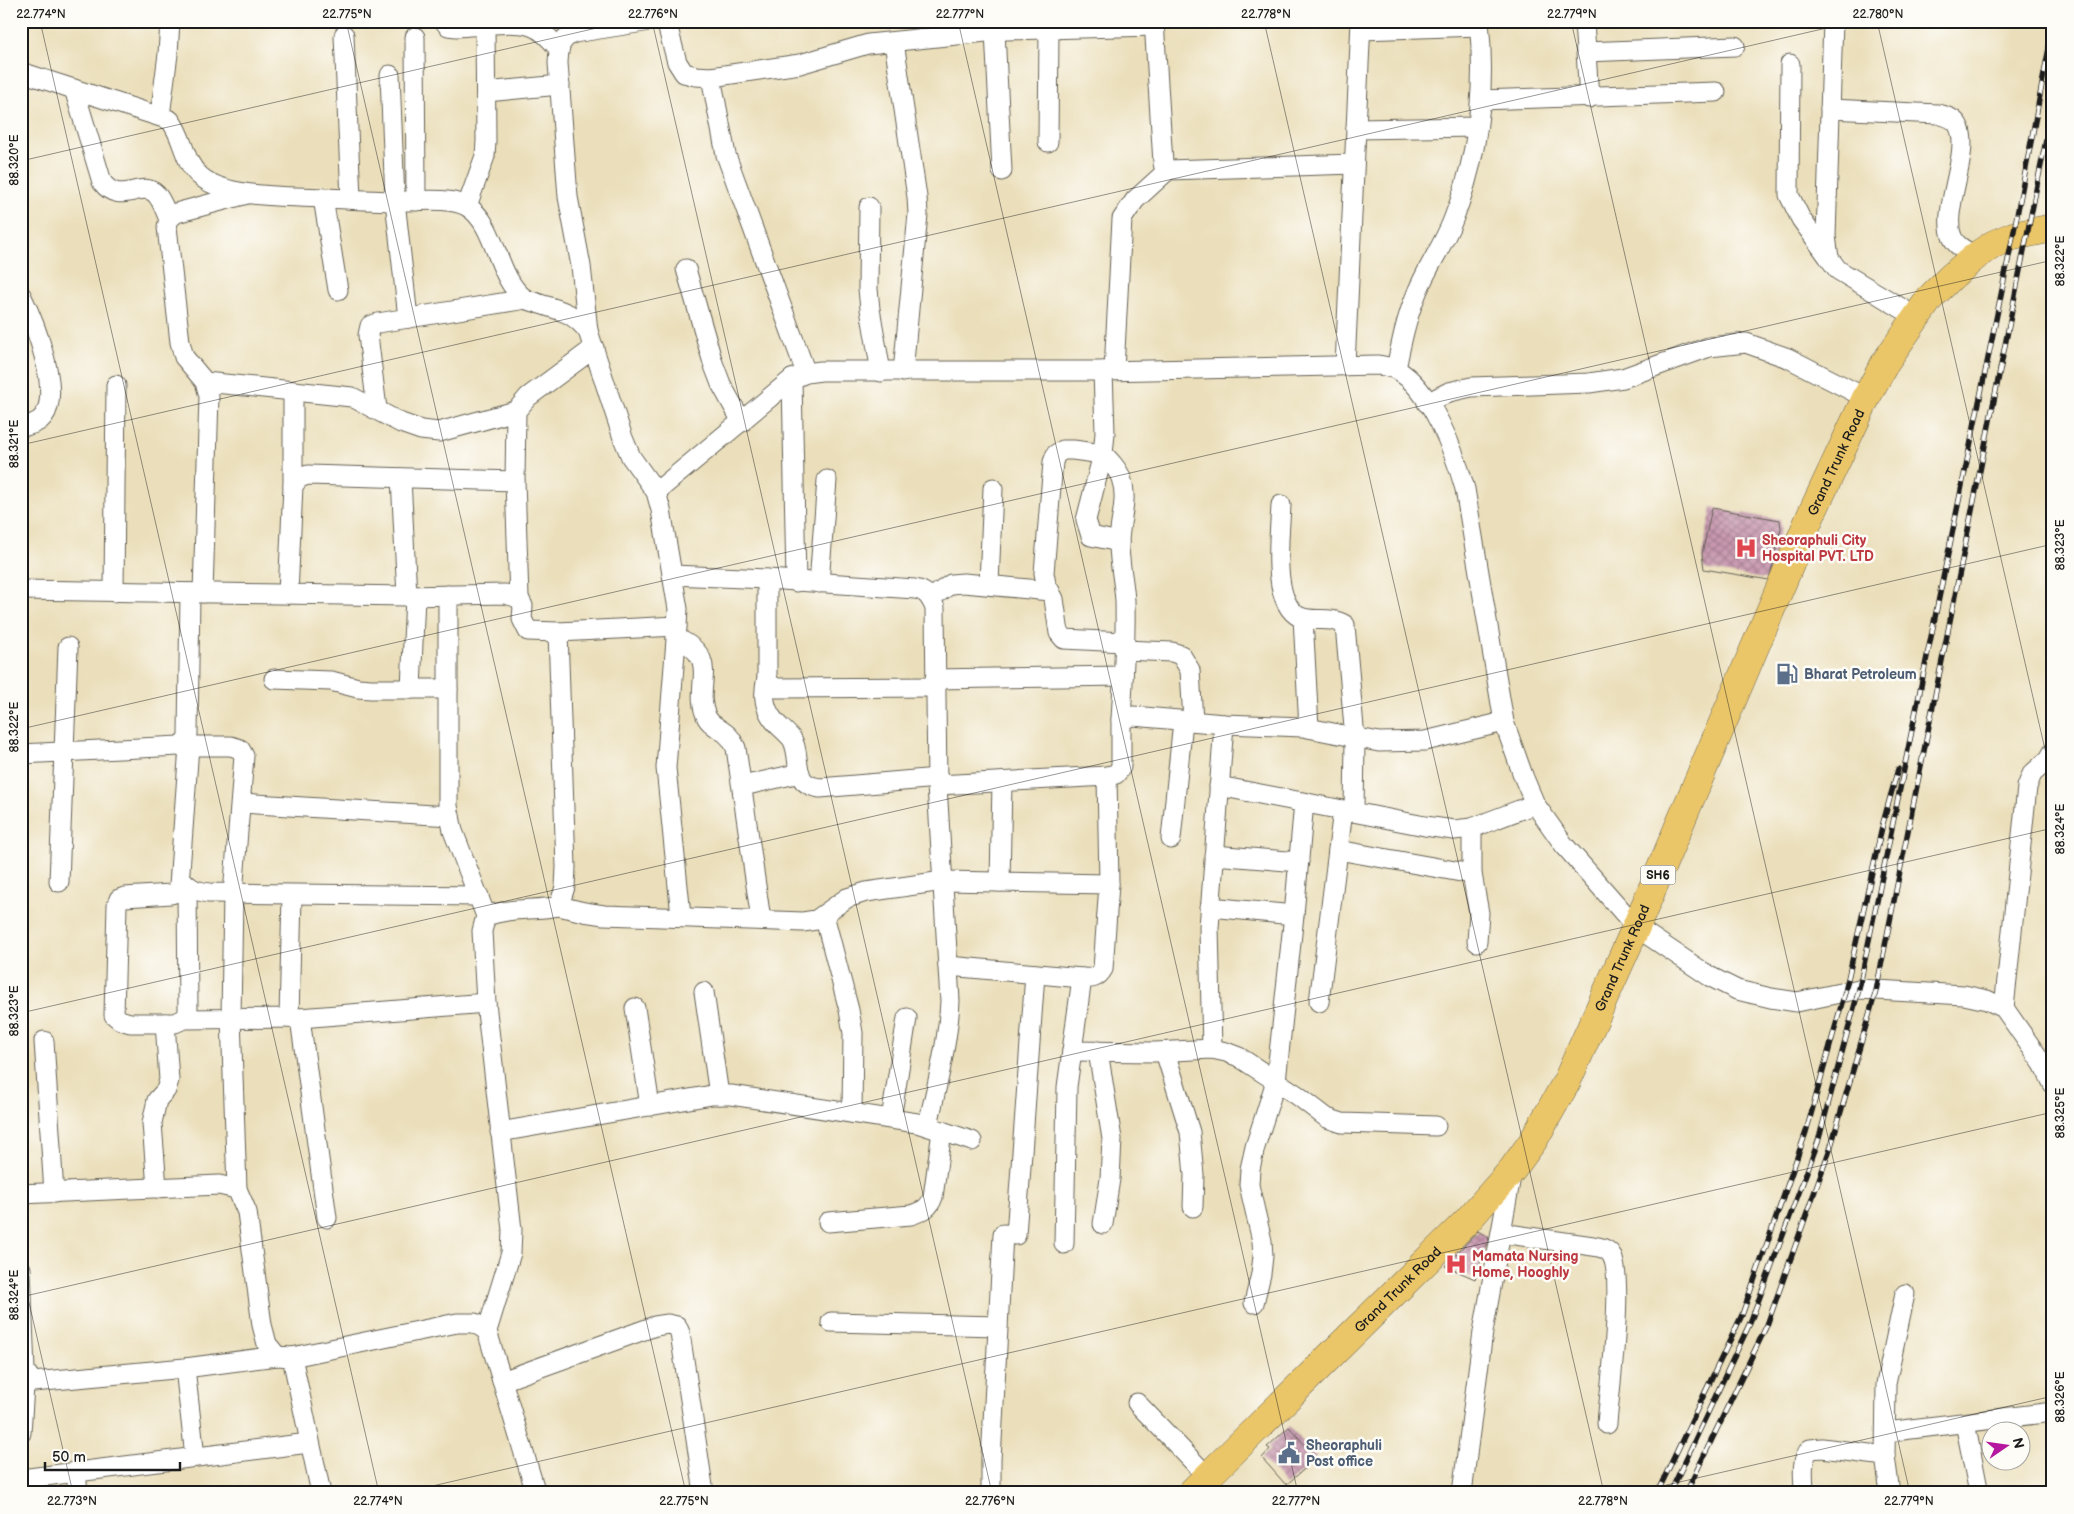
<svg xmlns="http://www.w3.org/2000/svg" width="2074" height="1514" font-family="'Balsamiq Sans',sans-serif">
<defs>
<pattern id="building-cross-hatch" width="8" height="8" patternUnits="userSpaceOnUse" patternTransform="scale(1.25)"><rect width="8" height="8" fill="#c898b0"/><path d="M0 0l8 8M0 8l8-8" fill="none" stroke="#a27b8e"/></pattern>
</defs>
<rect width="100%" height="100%" fill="#fdfcf7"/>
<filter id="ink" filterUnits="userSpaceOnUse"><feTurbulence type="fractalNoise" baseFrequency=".02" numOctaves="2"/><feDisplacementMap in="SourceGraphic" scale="10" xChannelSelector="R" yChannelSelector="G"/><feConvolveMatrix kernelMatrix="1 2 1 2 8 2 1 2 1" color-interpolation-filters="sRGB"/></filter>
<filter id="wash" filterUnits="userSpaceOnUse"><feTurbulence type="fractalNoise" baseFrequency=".0096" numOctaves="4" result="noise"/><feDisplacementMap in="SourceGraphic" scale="20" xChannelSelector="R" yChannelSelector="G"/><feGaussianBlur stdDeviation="1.12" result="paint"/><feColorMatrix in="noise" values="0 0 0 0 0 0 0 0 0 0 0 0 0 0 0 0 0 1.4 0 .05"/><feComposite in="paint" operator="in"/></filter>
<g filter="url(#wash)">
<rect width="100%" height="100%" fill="#ebdfbb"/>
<g id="blocks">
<g fill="url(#building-cross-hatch)">
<path d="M1712,508L1780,520L1781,528L1769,580L1704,569L1702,554Z"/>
<path d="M1478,1231L1489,1238L1475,1279L1445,1266Z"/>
<path d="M1289,1427L1317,1458L1286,1485L1262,1458L1270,1449L1267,1447Z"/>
</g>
</g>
</g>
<g filter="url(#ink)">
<use href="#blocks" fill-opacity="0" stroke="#646054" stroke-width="1"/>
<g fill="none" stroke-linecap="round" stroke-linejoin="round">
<g stroke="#646054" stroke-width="21">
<g id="street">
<path d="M444,21L448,26L457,27C478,26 512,20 531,26C543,30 551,40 559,49"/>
<path d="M666,21L677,62L684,73L696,76L711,77L800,64L868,44L1006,30L1154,26"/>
<path d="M1154,21L1163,163L1164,167L1168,170L1354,164"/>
<path d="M1584,21L1589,98"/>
<path d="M1833,21L1826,236L1829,258L1838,270L1916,317"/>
<path d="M1361,30L1479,26"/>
<path d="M995,31L1002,171"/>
<path d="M344,35L351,199"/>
<path d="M415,37L416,201"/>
<path d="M894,42L917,197L918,214L903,372"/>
<path d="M1586,52L1735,46"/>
<path d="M1790,64L1789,195L1801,219L1827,255"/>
<path d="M21,72L170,120C184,137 183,162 200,176C226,199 291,196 325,198C350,199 375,201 400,201C418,201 452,197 468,207C497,225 496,278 525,299C529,301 535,302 540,304C562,311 572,312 588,331L623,438L631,457L656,492L661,510L678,609L677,626L558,632L528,631L522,619L523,606L519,598L505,594L407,596L21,590"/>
<path d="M390,75L395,201L408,318"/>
<path d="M711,77L726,155L806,373"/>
<path d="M74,89L102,182C120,207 142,179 156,194C162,200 165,211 169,219"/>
<path d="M486,92L560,85"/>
<path d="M1481,100L1716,92"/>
<path d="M1830,109L1938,114C1945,116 1954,118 1958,125C1974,152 1935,220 1956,243C1961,249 1969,252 1976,256"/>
<path d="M160,116L168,54L170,21"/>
<path d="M1356,129L1477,127"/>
<path d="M1048,142L1049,29"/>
<path d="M323,198L338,290"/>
<path d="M467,206L485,156L486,141L485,26"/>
<path d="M869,207L868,289L870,309L881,372"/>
<path d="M686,269L713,363L721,384L742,422"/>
<path d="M21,295C33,319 66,399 40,420C35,424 26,426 21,427"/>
<path d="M588,331L581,266L568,197L558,63C559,47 559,40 574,33L650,21"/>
<path d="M1345,366L1361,21"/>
<path d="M1396,369C1401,344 1406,319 1416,295C1426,269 1443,246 1453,220C1478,157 1486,89 1479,21"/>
<path d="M1114,370L1122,219L1135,200L1168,170"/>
<path d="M1103,371L1105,433L1103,454L1086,520L1091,536L1119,542"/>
<path d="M792,379L796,582"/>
<path d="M205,382L352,397L401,423L421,430L439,432L516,411"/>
<path d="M293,391V486"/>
<path d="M1427,403L1449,392L1471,387L1589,383L1623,378L1709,347L1746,343L1788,358L1866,398"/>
<path d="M377,409L368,335L370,326L378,323L526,299"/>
<path d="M401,478L407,596"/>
<path d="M656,492L792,379L806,373L821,371H1103L1378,365C1384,366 1392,367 1397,370C1431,389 1455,453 1465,489L1504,722L1524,778L1535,804L1564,845L1636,927L1709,976L1737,990L1771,998L1797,1002L1859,989L1964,995L1987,1000L2004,1008L2043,1064L2053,1084"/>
<path d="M1281,505C1280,533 1270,603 1300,617C1314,623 1329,615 1345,625L1355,739L1354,812"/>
<path d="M672,575L767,579L915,589C927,591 930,597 935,608L937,785L950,1001C948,1043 937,1084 928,1125"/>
<path d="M767,579V678L770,684L776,688L935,687"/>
<path d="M819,583L827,480"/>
<path d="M989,584L993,488"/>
<path d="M114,592L116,385"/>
<path d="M203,593L209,396L205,382L184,357L180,342L167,227L169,219L176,213L247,194"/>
<path d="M288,594L293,486L299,478L308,475L515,481"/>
<path d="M448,595V806L453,831L486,916"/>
<path d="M519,598L515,481L516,411L528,397L594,348"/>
<path d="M931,598L951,584L964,583L1050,591"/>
<path d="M1303,618L1309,728"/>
<path d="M677,627L666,768L681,916"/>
<path d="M676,638C724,659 691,686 707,718C711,725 719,728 725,733C731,737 733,742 736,748L761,920"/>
<path d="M1124,650L1172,652L1181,655L1190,670L1193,721"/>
<path d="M767,678C762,696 764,711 778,725C782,729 788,734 792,739C803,758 789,784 820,788L938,778"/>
<path d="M274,679L331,681L358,688L371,689H448"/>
<path d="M935,679L1123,676"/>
<path d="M411,689L415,596"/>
<path d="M1121,720C1123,681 1126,641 1125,601C1124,582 1119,563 1119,543C1119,522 1129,499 1121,478C1118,469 1110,461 1103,454L1073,450H1063L1056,454L1053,462L1044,573L1046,584L1054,599L1059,633L1064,639L1124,642"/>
<path d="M179,746H231L240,749L244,756L233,894L231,1018L237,1189"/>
<path d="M21,754L179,746L187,740L188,734L190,593"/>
<path d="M937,785L1107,776L1116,774L1121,767V720L1133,716L1224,724L1303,727L1379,742L1425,741L1504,722"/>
<path d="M743,786L800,773"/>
<path d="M1219,786L1425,826L1454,830L1472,828L1535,804"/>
<path d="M241,803L450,816"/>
<path d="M1472,828V874L1479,913L1477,942"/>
<path d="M1171,839L1183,721"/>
<path d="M1338,850L1472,874"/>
<path d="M1214,855L1299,862"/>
<path d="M181,878C189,889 196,891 209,893L479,896"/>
<path d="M59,882L68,647"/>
<path d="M1000,882L1002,782"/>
<path d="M187,887L188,1013L184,1019L175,1023H130L120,1020L114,1015L117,905L119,899L125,897L171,894L177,892L179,885L189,746"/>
<path d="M559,906L584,912L604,915L803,922L816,920L847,898L866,892L943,881L1109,884"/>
<path d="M1210,907L1294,915"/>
<path d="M824,915L849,1010L853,1033L852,1113"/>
<path d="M948,966L1082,978C1092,979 1098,978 1103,969L1109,884L1107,776"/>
<path d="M704,992L719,1095"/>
<path d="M1319,1002L1343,810"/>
<path d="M635,1008L650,1106"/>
<path d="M2004,1008L2027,787L2032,774L2049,759L2053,752"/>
<path d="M289,1018L292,895"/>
<path d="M300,1018L327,1218"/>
<path d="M184,1019L300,1018L486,1003"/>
<path d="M44,1041L54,1193"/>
<path d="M1212,1049L1209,928L1224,724"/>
<path d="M1072,1051L1155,1052L1212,1049L1226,1052L1239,1057L1297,1095L1327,1118L1342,1123L1436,1126"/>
<path d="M1098,1051L1112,1139L1110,1179L1103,1224"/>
<path d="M1165,1052L1190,1132L1194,1175L1193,1207"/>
<path d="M891,1119L907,1018"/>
<path d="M500,1132L712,1095H731L917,1123L972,1141"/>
<path d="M157,1188L152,1123L157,1100L166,1090L169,1080L165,1023"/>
<path d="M21,1194L219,1185L237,1189L247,1212L262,1325L267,1344L277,1356L292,1357L457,1323H475L487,1331L536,1493"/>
<path d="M828,1222L911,1215C922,1211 929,1209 933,1197L942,1131"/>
<path d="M1501,1233L1593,1246C1599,1247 1606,1248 1610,1253C1626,1271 1609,1395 1607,1424"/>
<path d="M1064,1244L1067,1087L1082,978"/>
<path d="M21,1269L25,1371L33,1382L185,1368L277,1356"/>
<path d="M1254,1303L1261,1274L1263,1256L1262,1241L1249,1185L1250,1169L1255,1147L1276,1081L1294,915L1304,802"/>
<path d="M831,1322L998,1326"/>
<path d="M487,1331L511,1253L512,1230L486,1003L482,931L486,916C512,907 533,911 559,906L565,887L566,867L558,632"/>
<path d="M292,1357L321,1493"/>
<path d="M185,1368L195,1457"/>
<path d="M502,1381L655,1326L668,1324L677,1326L680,1333L704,1493"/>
<path d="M1137,1403L1208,1477"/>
<path d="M1965,1423L1979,1493"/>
<path d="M1886,1432L2053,1412"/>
<path d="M21,1433L25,1371"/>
<path d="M76,1472L78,1493"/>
<path d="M21,1479L309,1443"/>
<path d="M991,1493V1460L1003,1234L1016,1235L1035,974"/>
<path d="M1462,1493L1483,1332L1512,1171"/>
<path d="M1804,1493C1804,1479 1800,1460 1810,1449L1822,1448L1885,1456"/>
<path d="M1890,1493L1885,1456L1886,1384L1905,1294"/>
</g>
</g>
<g stroke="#646054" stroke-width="29">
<g id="primary">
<path id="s1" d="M1191,1493L1467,1221L1512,1170L1533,1141L1567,1081L1636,927L1811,515L1866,398L1886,361L1930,298L1951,277L1976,256L1994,244L2013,236L2053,228"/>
</g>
</g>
<use href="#street" stroke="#fff" stroke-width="19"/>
<use href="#primary" stroke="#ebc669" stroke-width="28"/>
<g stroke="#1c1c1c" stroke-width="5.5">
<g id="rail">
<path d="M1657,1493L1742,1315L1806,1132L1845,992L1883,823L1898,769"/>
<path d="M1670,1493L1750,1323L1818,1142L1859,989L2013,236L2053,27"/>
<path d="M1686,1493L1767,1325L1831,1146L1876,991L2053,105"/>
</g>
</g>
<use href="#rail" stroke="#fdfcf7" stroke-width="4" stroke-dasharray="11" stroke-linecap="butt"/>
</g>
</g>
<path fill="none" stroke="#1c1c1c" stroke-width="1" stroke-opacity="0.45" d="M40,21L379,1493M346,21L686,1493M652,21L992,1493M958,21L1298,1493M1264,21L1604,1493M1571,21L1910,1493M1877,21L2053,784M21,161L627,21M21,445L1857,21M21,729L2053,260M21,1013L2053,544M21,1268L73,1493M21,1297L2053,828M402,1493L2053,1112M1632,1493L2053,1396"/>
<defs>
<g id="hospital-bare" transform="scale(1.725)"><path d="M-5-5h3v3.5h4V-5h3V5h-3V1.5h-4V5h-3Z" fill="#e0444e" stroke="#fdfcf7" stroke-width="2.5" paint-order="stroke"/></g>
<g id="fuel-bare" transform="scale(1.725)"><path d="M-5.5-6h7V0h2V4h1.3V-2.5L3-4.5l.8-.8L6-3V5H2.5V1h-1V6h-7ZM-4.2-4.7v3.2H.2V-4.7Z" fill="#5c6f8a" stroke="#fdfcf7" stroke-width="2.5" paint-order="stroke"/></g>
<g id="civic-bare" transform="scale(1.725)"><path d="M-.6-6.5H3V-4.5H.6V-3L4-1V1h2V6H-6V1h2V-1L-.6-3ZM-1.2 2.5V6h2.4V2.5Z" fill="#5c6f8a" stroke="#fdfcf7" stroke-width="2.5" paint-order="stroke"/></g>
</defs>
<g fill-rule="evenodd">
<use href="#hospital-bare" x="1746" y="548"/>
<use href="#fuel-bare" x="1787" y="674"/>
<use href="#hospital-bare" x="1456" y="1264"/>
<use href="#civic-bare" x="1289" y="1453"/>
</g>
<g text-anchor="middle" stroke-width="5" stroke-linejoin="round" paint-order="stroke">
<rect fill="#fdfcf7" stroke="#605f5e" stroke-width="1" x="1640.5" y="865.5" width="35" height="19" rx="4"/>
<g font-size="12" font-weight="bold" fill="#1c1c1c">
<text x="1658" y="879">SH6</text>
</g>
<g font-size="14" fill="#1c1c1c" stroke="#fdfcf7">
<text dy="5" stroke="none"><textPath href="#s1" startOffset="1235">Grand Trunk Road</textPath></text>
<text dy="5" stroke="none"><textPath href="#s1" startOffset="695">Grand Trunk Road</textPath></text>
<text dy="5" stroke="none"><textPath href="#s1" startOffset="290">Grand Trunk Road</textPath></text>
</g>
<g font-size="14" font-weight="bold" fill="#be3a42" stroke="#fdfcf7" text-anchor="start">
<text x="1762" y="545">Sheoraphuli City<tspan x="1762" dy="16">Hospital PVT. LTD</tspan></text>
<text x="1472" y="1261">Mamata Nursing<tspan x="1472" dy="16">Home, Hooghly</tspan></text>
</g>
<g font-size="14" font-weight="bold" fill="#4e5e75" stroke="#fdfcf7" text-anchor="start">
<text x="1804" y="679">Bharat Petroleum</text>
<text x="1306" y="1450">Sheoraphuli<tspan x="1306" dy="16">Post office</tspan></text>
</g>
</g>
<rect width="2074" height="1514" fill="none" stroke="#fdfcf7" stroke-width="55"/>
<g transform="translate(2006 1446) rotate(77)"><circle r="24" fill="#fdfcf7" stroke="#a3a29f"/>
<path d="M0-4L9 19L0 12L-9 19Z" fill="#b5179e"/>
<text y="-8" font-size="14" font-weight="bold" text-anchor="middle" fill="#1c1c1c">N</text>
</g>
<path d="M45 1462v8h135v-8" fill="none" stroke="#1c1c1c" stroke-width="2.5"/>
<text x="52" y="1462" font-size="15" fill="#1c1c1c" stroke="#fdfcf7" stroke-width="4" paint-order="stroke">50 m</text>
<rect x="28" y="28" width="2018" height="1458" fill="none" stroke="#1c1c1c" stroke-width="2"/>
<g font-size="12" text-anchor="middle" fill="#1c1c1c">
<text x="41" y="18">22.774°N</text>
<text x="347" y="18">22.775°N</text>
<text x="653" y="18">22.776°N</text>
<text x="960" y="18">22.777°N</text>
<text x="1266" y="18">22.778°N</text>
<text x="1572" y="18">22.779°N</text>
<text x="1878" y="18">22.780°N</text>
<text transform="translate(14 160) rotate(-90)" y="4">88.320°E</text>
<text transform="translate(2060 261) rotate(-90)" y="4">88.322°E</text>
<text transform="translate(14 444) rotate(-90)" y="4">88.321°E</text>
<text transform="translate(2060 545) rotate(-90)" y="4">88.323°E</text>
<text transform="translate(14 727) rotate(-90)" y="4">88.322°E</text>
<text transform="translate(2060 829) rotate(-90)" y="4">88.324°E</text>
<text transform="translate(14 1011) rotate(-90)" y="4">88.323°E</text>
<text transform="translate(2060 1113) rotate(-90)" y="4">88.325°E</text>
<text transform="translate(14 1295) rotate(-90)" y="4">88.324°E</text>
<text transform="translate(2060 1397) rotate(-90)" y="4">88.326°E</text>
<text x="72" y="1505">22.773°N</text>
<text x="378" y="1505">22.774°N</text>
<text x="684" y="1505">22.775°N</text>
<text x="990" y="1505">22.776°N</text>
<text x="1296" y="1505">22.777°N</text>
<text x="1603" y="1505">22.778°N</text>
<text x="1909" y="1505">22.779°N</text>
</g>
</svg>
